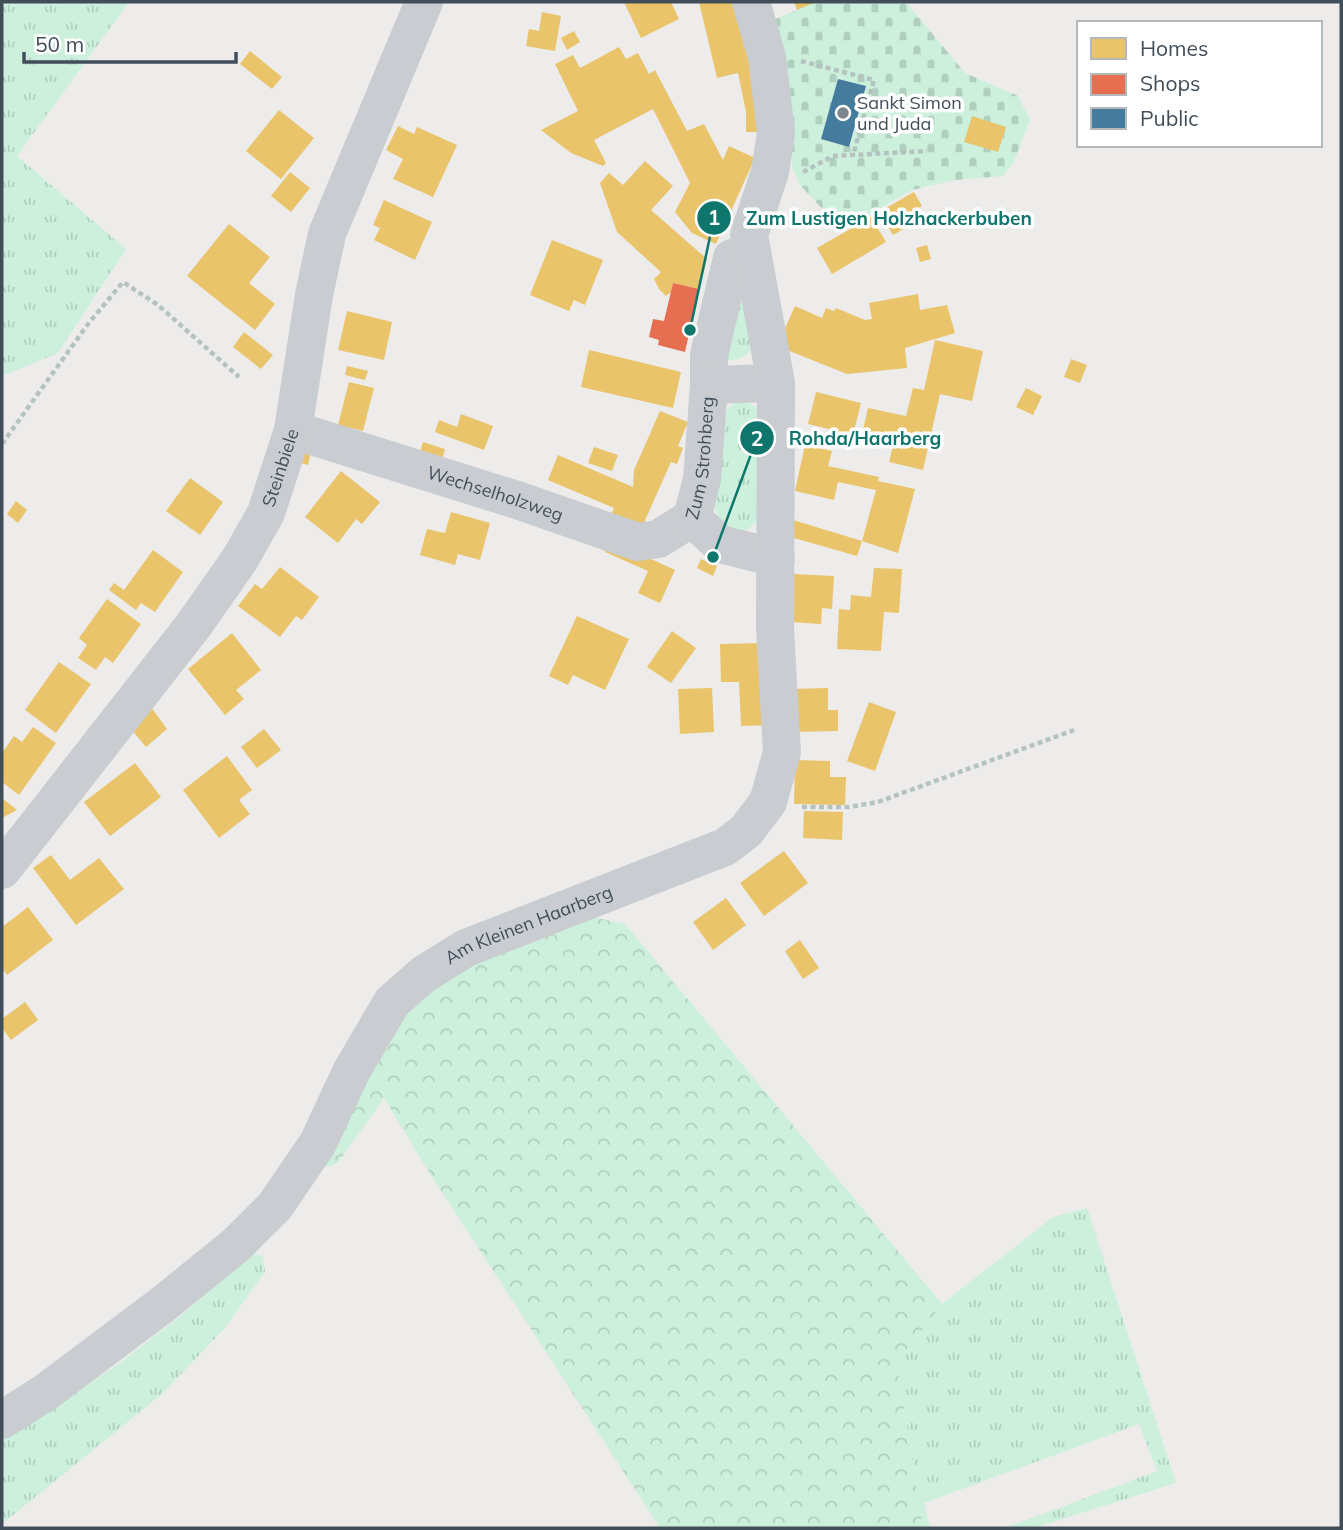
<svg xmlns="http://www.w3.org/2000/svg" width="1343" height="1530" font-family="Mulish,sans-serif">
<defs>
<pattern id="grass-tufts" width="24" height="20" patternUnits="userSpaceOnUse" patternTransform="scale(1.75)"><rect width="24" height="20" fill="#ccf0db"/><path d="M3 7l-1-3M5 7V3M7 7l1-3M15 17l-1-3M17 17v-4M19 17l1-3" fill="none" stroke="#b0cfbe"/></pattern>
<pattern id="forest-crowns" width="20" height="18" patternUnits="userSpaceOnUse" patternTransform="scale(1.75)"><rect width="20" height="18" fill="#ccf0db"/><path d="M2 6a3 3 0 1 1 6 0M12 15a3 3 0 1 1 6 0" fill="none" stroke="#b0cfbe"/></pattern>
<pattern id="cemetery-stones" width="16" height="16" patternUnits="userSpaceOnUse" patternTransform="scale(1.75)"><rect width="16" height="16" fill="#ccf0db"/><path d="M2 7V4a2 2 0 0 1 4 0v3zM10 15v-3a2 2 0 0 1 4 0v3z" fill="#b0cfbe"/></pattern>
</defs>
<rect width="100%" height="100%" fill="#edeceb"/>
<g fill="url(#grass-tufts)">
<path d="M2,2H129L17,156L126,249L58,353L2,376Z"/>
<path d="M741,283L752,348C746,359 736,360 725,361Z"/>
<path d="M747,401L763,413L758,521L745,531C707,528 713,494 716,466C718,449 720,432 721,415L734,403Z"/>
<path d="M1087,1208L1176,1483L1034,1528H1005L1157,1471L1139,1424L924,1503L930,1528H923L897,1363L942,1304L1053,1217Z"/>
<path d="M251,1253L263,1256L265,1272L224,1329L162,1394L2,1524V1441L117,1365L182,1315Z"/>
</g>
<path fill="url(#forest-crowns)" d="M588,916L625,924L942,1304L897,1363L923,1528H660L425,1166L384,1098L338,1163L325,1167L391,1025L444,978Z"/>
<path fill="url(#cemetery-stones)" fill-rule="evenodd" d="M816,2H906L965,73L1018,96L1030,120L1014,161L1003,176L955,180L912,190L842,230L799,184L793,169L780,61L773,20ZM838,79L866,87L849,147L821,139Z"/>
<g fill="#e9c46a">
<path d="M624,2H671L679,19L641,38Z"/>
<path d="M699,2H735L751,70L760,132H746V112L738,73L717,78Z"/>
<path d="M794,2H816L797,10Z"/>
<path d="M542,12L561,16L555,51L526,46L529,29L539,31Z"/>
<path d="M574,31L580,42L567,50L561,38Z"/>
<path d="M619,47L626,59L638,53L649,74L655,70L687,131L704,124L723,160L729,146L755,158L716,244L692,233L675,212L690,183L653,109L594,140L606,163L603,166L571,153L541,130L578,111L555,64L573,55L580,68Z"/>
<path d="M250,51L282,77L272,89L240,64Z"/>
<path d="M279,110L314,138L281,179L246,151Z"/>
<path d="M972,116L1006,127L998,152L964,142Z"/>
<path d="M398,126L414,134L417,127L457,145L433,197L393,179L403,159L386,150Z"/>
<path d="M645,161L673,186L651,210L707,259L699,289L673,283L671,292L666,296L659,289L654,279L661,272L617,232L600,183L609,173L623,185Z"/>
<path d="M290,172L310,188L291,212L271,196Z"/>
<path d="M914,192L922,206L898,221L903,229L893,235L879,212Z"/>
<path d="M384,200L432,222L415,260L374,240L380,228L373,225Z"/>
<path d="M871,217L886,242L832,274L817,248Z"/>
<path d="M229,224L270,257L249,283L275,304L255,330L187,276Z"/>
<path d="M552,240L603,260L585,305L574,300L569,311L530,295Z"/>
<path d="M927,245L931,259L920,262L916,248Z"/>
<path d="M918,294L920,310L947,305L955,333L905,348L907,368L847,374L777,346L795,306L822,318L826,308L834,311L836,308L865,320L872,319L869,303Z"/>
<path d="M347,311L392,322L384,360L338,350Z"/>
<path d="M244,332L273,355L261,369L233,347Z"/>
<path d="M935,340L983,351L972,401L940,394L923,470L889,462L895,438L863,430L868,408L906,416L913,388L924,390Z"/>
<path d="M589,350L681,372L673,408L581,387Z"/>
<path d="M1071,359L1087,365L1080,383L1064,377Z"/>
<path d="M347,366L368,371L365,380L345,375Z"/>
<path d="M349,382L374,388L363,431L338,425Z"/>
<path d="M1026,388L1042,396L1033,415L1016,407Z"/>
<path d="M816,392L861,403L853,435L808,424Z"/>
<path d="M660,411L688,422L678,446L683,448L677,464L671,462L639,534L608,522L614,508L548,480L558,455L633,487L634,470Z"/>
<path d="M461,414L493,426L484,450L435,432L439,420L457,427Z"/>
<path d="M423,442L445,449L442,460L420,452Z"/>
<path d="M805,445L832,451L828,466L879,477L878,481L915,489L898,553L862,541L857,556L794,538L793,520L862,541L876,490L838,482L834,500L795,491Z"/>
<path d="M594,447L618,455L612,471L588,463Z"/>
<path d="M298,448L311,451L308,465L294,461Z"/>
<path d="M341,471L380,502L362,524L356,519L338,543L305,517Z"/>
<path d="M190,478L223,502L200,535L166,511Z"/>
<path d="M16,501L27,510L18,523L7,514Z"/>
<path d="M451,512L490,523L480,560L458,554L455,565L420,555L427,529L445,533Z"/>
<path d="M610,540L675,570L660,603L638,593L648,571L605,552Z"/>
<path d="M153,550L183,572L155,612L141,603L136,610L109,590L114,583L124,590Z"/>
<path d="M701,559L717,566L713,576L697,568Z"/>
<path d="M280,567L319,597L302,620L296,616L280,637L238,606L255,584L262,589Z"/>
<path d="M874,568L902,569L899,613L884,612L881,651L837,649L839,609L850,610L851,595L871,597Z"/>
<path d="M794,574L834,576L832,609L822,608L821,624L790,622Z"/>
<path d="M107,599L141,624L113,663L105,657L96,670L78,658L87,645L79,638Z"/>
<path d="M577,616L629,639L605,690L573,675L568,685L549,676Z"/>
<path d="M672,631L696,648L671,683L647,667Z"/>
<path d="M232,633L261,670L236,690L244,699L225,715L188,669Z"/>
<path d="M765,643L768,725L741,726L739,682H721L720,644Z"/>
<path d="M59,662L91,684L56,733L25,710Z"/>
<path d="M712,688L714,732L680,734L678,689Z"/>
<path d="M828,688V710H838V731L792,732L791,689Z"/>
<path d="M869,702L896,712L875,771L847,761Z"/>
<path d="M148,703L167,729L146,747L131,729Z"/>
<path d="M33,727L56,743L19,795L2,782V753L14,736L22,742Z"/>
<path d="M264,729L281,750L257,768L241,747Z"/>
<path d="M227,756L252,790L239,800L250,814L219,838L183,790Z"/>
<path d="M795,760L830,761V777H846L845,805L794,804Z"/>
<path d="M135,763L161,797L110,836L84,802Z"/>
<path d="M2,798L17,810L2,818Z"/>
<path d="M804,811L843,812L842,840L803,838Z"/>
<path d="M784,851L808,883L764,916L740,883Z"/>
<path d="M51,855L70,880L99,858L124,889L76,925L33,868Z"/>
<path d="M726,898L746,925L713,950L693,922Z"/>
<path d="M28,907L53,940L7,975L2,968V927Z"/>
<path d="M800,940L819,968L803,979L785,951Z"/>
<path d="M25,1002L38,1020L11,1040L2,1028V1019Z"/>
</g>
<path fill="#e76f51" d="M673,283L699,289L685,352L658,345L659,340L649,337L653,319L664,321Z"/>
<path fill="#457b9d" d="M838,79L866,86L849,147L821,139Z"/>
<g fill="none" stroke-linecap="round" stroke-linejoin="round">
<g stroke="#b5c3c0" stroke-width="4.5" stroke-dasharray="5 3.5" stroke-linecap="butt">
<path d="M801,61L874,80L853,155"/>
<path d="M803,172L833,156L927,151"/>
<path d="M2,444L88,324L123,282L158,305L239,377"/>
<path d="M802,807H849L878,802L1074,730"/>
</g>
<g stroke="#c9cdd1" stroke-width="38">
<path d="M709,385V355L732,258L753,259"/>
<path id="s1" d="M293,430L517,500L638,542L658,539L692,518"/>
<path id="s2" d="M692,518L702,479L709,385L776,383"/>
<path d="M692,518L720,544L776,558"/>
<path id="s3" d="M2,870L193,626L240,559L266,513L293,430L314,295L327,234L424,2"/>
<path id="s4" d="M2,1420L46,1392L162,1305L236,1245L275,1206L318,1143L351,1072L392,1002L424,974L466,948L725,847L746,831L768,802L782,752L775,629L776,383L749,235L770,172L776,133L767,57L751,2"/>
</g>
</g>
<circle fill="#7d858d" stroke="#fff" stroke-width="2.5" cx="843" cy="113" r="7"/>
<g text-anchor="middle" stroke-width="7" stroke-linejoin="round" paint-order="stroke">
<g font-size="18" fill="#414e5a" stroke="#fff" text-anchor="start">
<text x="857" y="109">Sankt Simon<tspan x="857" dy="21">und Juda</tspan></text>
</g>
<g font-size="18" fill="#414e5a" stroke="#fff">
<text dy="6" stroke="none"><textPath href="#s2" startOffset="61">Zum Strohberg</textPath></text>
<text dy="6" stroke="none"><textPath href="#s3" startOffset="492">Steinbiele</textPath></text>
<text dy="6" stroke="none"><textPath href="#s1" startOffset="212">Wechselholzweg</textPath></text>
<text dy="6" stroke="none"><textPath href="#s4" startOffset="742">Am Kleinen Haarberg</textPath></text>
</g>
</g>
<path fill="none" stroke="#0f766e" stroke-width="2.5" d="M690 330L714 218M713 557L757 438"/>
<g fill="#0f766e" stroke="#fff" stroke-width="2.5">
<circle cx="690" cy="330" r="7"/>
<circle cx="713" cy="557" r="7"/>
<circle cx="714" cy="218" r="18"/>
<circle cx="757" cy="438" r="18"/>
</g>
<g font-size="21" text-anchor="middle" font-weight="bold" fill="#fff">
<text x="714" y="225">1</text>
<text x="757" y="446">2</text>
</g>
<g font-size="19" text-anchor="middle" font-weight="bold" fill="#0f766e" stroke="#fff" stroke-width="7" stroke-linejoin="round" paint-order="stroke">
<text x="889" y="225">Zum Lustigen Holzhackerbuben</text>
<text x="865" y="445">Rohda/Haarberg</text>
</g>
<rect width="1343" height="1530" fill="none" stroke="#414e5a" stroke-width="7"/>
<rect x="1077" y="21" width="245" height="126" fill="#ffffff" stroke="#b3b8bd" stroke-width="2"/>
<rect x="1091" y="38" width="35" height="21" fill="#e9c46a" stroke="#b3b8bd" stroke-width="2"/>
<text x="1140" y="56" font-size="21" fill="#414e5a">Homes</text>
<rect x="1091" y="74" width="35" height="21" fill="#e76f51" stroke="#b3b8bd" stroke-width="2"/>
<text x="1140" y="91" font-size="21" fill="#414e5a">Shops</text>
<rect x="1091" y="108" width="35" height="21" fill="#457b9d" stroke="#b3b8bd" stroke-width="2"/>
<text x="1140" y="126" font-size="21" fill="#414e5a">Public</text>
<path d="M24 52v10h212v-10" fill="none" stroke="#414e5a" stroke-width="3.5"/>
<text x="35" y="52" font-size="21" fill="#414e5a" stroke="#ffffff" stroke-width="5" paint-order="stroke">50 m</text>
</svg>
